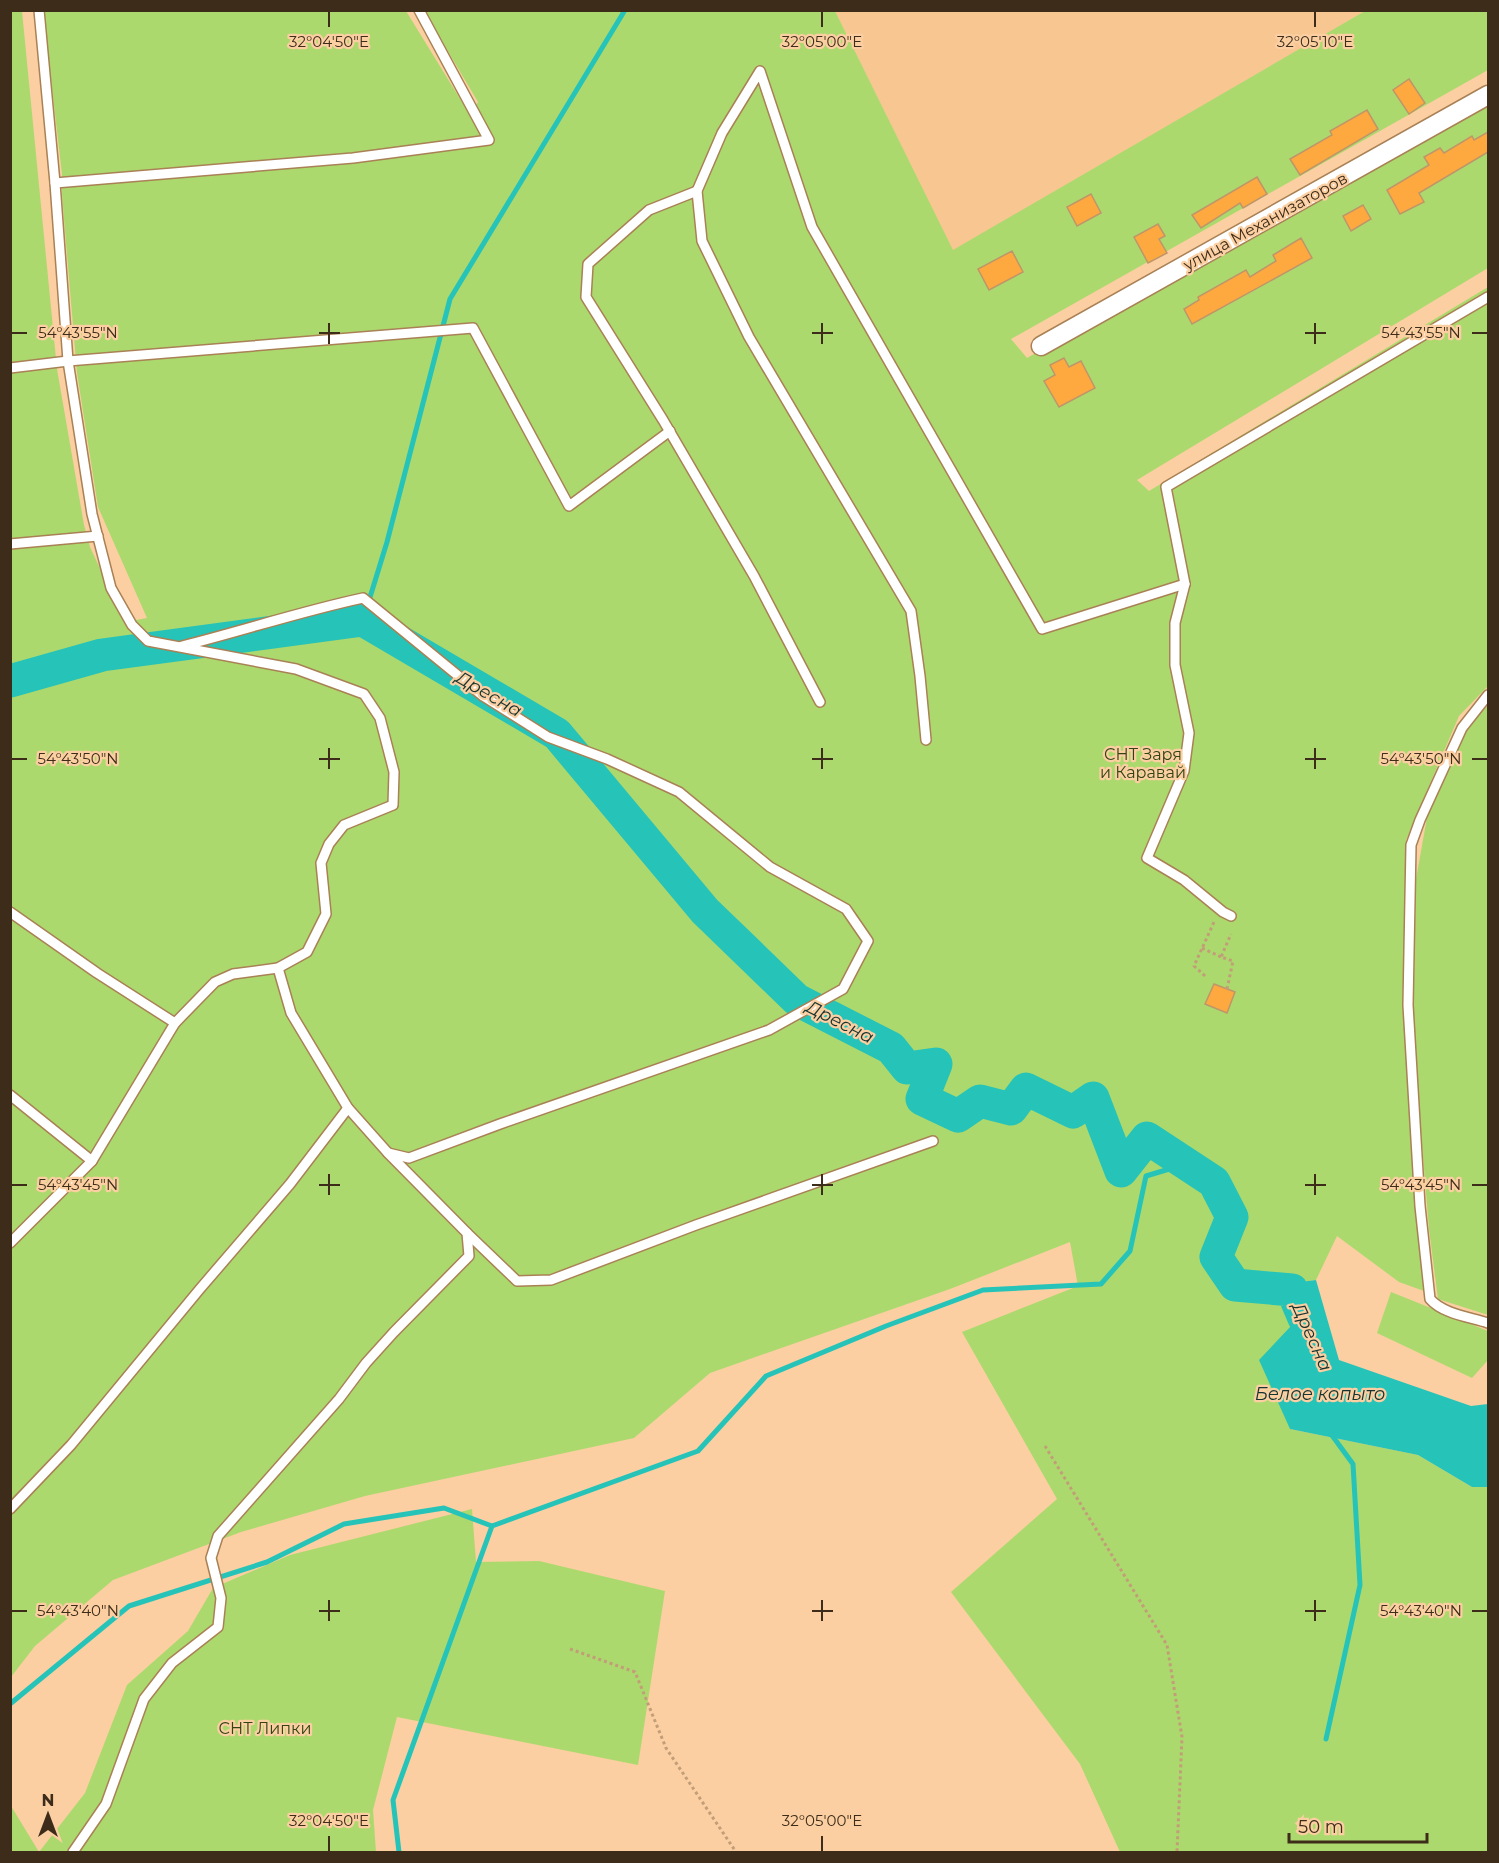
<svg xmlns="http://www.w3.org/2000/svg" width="1499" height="1863" font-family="Montserrat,sans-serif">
<rect width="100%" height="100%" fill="#fbcfa1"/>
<path fill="#f7c691" d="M835,11H1365L953,251Z"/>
<g fill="#acd96d">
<path d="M11,11H22L57,369L84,525L90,547L125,622L147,618L98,507L77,373L62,195V174L43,11H406L470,115L478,102L424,11H835L953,250L1365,11H1488V70L1011,339L1027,358L1488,95V268L1137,480L1149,491L1488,287V686L1459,716L1406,840L1403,990L1415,1192L1424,1291L1399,1282L1337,1236L1316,1280L1277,1285L1291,1326L1290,1429L1418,1455L1472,1487H1488V1852H1120L1080,1764L951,1592L1057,1499L962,1332L1078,1286L1070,1242L950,1289L710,1373L634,1438L365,1496L241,1532L113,1580L35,1646L11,1677Z"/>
<path d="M1488,705V1315L1438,1299L1429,1229L1413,1036L1416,879L1428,812L1469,726Z"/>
<path d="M1391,1292L1488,1331V1360L1472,1378L1377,1333Z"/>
<path d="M472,1509L476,1562L539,1561L665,1591L638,1765L397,1717L373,1810L376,1852H39L85,1793L127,1685L188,1631L213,1588L290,1555Z"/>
<path d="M10,1806H11L39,1852H11Z"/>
</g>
<path fill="#26c3b9" d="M1316,1280L1339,1360L1471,1406L1488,1404V1487H1472L1418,1455L1290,1429L1259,1360L1291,1326L1277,1285Z"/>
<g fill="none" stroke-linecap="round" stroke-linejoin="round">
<g stroke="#26c3b9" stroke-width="5">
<path d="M363,620L387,542L450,299L625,10"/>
<path d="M10,1704L129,1606L267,1562L344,1524L444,1508L492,1526"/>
<path d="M1326,1739L1360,1585L1353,1464L1331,1434"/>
<path d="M399,1852L393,1800L492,1526L698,1451L766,1376L886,1326L983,1290L1101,1284L1130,1251L1146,1176L1186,1164"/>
</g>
<path stroke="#26c3b9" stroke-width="33" d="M10,681L102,655L363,620L557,734L705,911L797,1000L891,1048L907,1068L936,1064L922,1099L958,1116L980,1101L1011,1109L1026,1089L1073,1112L1093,1098L1121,1171L1147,1138L1214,1182L1232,1217L1216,1257L1235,1285L1292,1290L1304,1318"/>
</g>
<g fill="#fea93f" stroke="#bf9669" stroke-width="1.5">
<path d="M1409,79L1425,103L1409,114L1393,90Z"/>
<path d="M1367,110L1378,129L1300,175L1290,159L1332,135L1330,131Z"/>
<path d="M1488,132V152L1419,193L1424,202L1400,214L1387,190L1429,165L1424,157L1440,148L1444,153L1472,136L1474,140Z"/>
<path d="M1257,177L1267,194L1243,208L1240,203L1201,228L1192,215Z"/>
<path d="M1091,194L1101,213L1077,226L1067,207Z"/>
<path d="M1363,205L1371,219L1351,231L1343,216Z"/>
<path d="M1158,224L1165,236L1159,239L1167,253L1148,263L1134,237Z"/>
<path d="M1301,238L1312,258L1192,324L1184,309L1199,300L1198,297L1246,270L1250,277L1276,261L1273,255Z"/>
<path d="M1012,251L1023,272L989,290L978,269Z"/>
<path d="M1064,358L1069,367L1081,361L1095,388L1059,407L1044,381L1055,375L1050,365Z"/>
<path d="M1214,984L1235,992L1227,1013L1205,1004Z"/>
</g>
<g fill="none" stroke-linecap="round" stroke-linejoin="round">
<g stroke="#a98155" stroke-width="12">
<g id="lane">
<path d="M55,183L353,158L489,140L419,10"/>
<path d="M697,191L649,210L588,264L586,297L663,420L754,576L820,702"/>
<path d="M10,368L68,361L473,328L569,506L670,431"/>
<path d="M10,544L98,536"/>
<path d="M182,646C242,631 302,611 363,598L483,696L548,737L607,759L679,792L770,867L846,909L868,941L843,989L769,1030L500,1124L409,1158L388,1153"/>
<path d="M1488,695L1462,728L1420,820L1411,845L1408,1005L1420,1206L1430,1299C1443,1314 1470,1317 1488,1323"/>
<path d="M926,740L920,676L911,611L749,337L702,241L697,191L722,133L760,71L812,227L1042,629L1185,584"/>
<path d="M10,912L97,973L175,1023"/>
<path d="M1231,916L1223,912L1184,880L1147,858L1184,771L1189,733L1175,665V623L1185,584L1166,487L1488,297"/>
<path d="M10,1095L92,1161"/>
<path d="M467,1233L517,1281L551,1280L696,1225L933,1141"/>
<path d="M10,1243L92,1161L175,1023L215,982L233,974L278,968L307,952L326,914L321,863L329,844L344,825L393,805L394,772L380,718L364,694L296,669L148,641L132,625L111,588L92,514L68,361L55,183L39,10"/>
<path d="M10,1509L71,1445L199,1290L290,1184L348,1108"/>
<path d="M73,1852L106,1804L144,1699L172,1663L218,1627L221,1598L211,1558L218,1536L339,1399L366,1363L394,1332L469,1256L467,1233L388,1153L348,1108L291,1013L278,968"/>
</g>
</g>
<g stroke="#a98155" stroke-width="21">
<path id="street" d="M1041,346L1488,95"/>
</g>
<g stroke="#c29e78" stroke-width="3" stroke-dasharray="3 3" stroke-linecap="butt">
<path d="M1202,948L1221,957"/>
<path d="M1205,976L1194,966L1214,922"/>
<path d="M1227,989L1233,961L1221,957L1231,934"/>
<path d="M1045,1446L1167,1645L1182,1737L1177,1852"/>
<path d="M570,1649L635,1672L666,1748L736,1852"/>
</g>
<use href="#lane" stroke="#fff" stroke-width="9"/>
<use href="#street" stroke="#fff" stroke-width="18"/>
</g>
<path fill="none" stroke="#3d2c1a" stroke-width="2" d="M329,12V27M822,12V27M1315,12V27M329,323V344M822,323V344M1315,323V344M12,333H27M319,333H340M812,333H833M1305,333H1326M1472,333H1487M329,748V769M822,748V769M1315,748V769M12,759H27M319,759H340M812,759H833M1305,759H1326M1472,759H1487M329,1174V1195M822,1174V1195M1315,1174V1195M12,1185H27M319,1185H340M812,1185H833M1305,1185H1326M1472,1185H1487M329,1600V1621M822,1600V1621M1315,1600V1621M12,1611H27M319,1611H340M812,1611H833M1305,1611H1326M1472,1611H1487M329,1836V1851M822,1836V1851"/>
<g text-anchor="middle" stroke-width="4.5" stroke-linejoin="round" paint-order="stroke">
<g font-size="16" fill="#3d2c1a" stroke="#fbcfa1">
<text transform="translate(1265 221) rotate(-29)" y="6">улица Механизаторов</text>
</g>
<g font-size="16" fill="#314315" stroke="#fbcfa1">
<text x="1143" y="760">СНТ Заря<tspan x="1143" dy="18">и Каравай</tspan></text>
<text x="265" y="1734">СНТ Липки</text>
</g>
<g font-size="18" font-style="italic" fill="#153431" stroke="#fbcfa1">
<text transform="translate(489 694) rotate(30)" y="6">Дресна</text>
<text transform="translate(840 1022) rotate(27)" y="6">Дресна</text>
<text transform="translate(1312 1337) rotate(66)" y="6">Дресна</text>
<text x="1320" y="1400">Белое копыто</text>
</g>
</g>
<g font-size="15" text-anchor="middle" fill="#3d2c1a" stroke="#fbcfa1" stroke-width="4.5" stroke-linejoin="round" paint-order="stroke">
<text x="329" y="47">32°04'50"E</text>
<text x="822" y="47">32°05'00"E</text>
<text x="1315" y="47">32°05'10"E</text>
<text x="78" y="338">54°43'55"N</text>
<text x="1421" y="338">54°43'55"N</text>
<text x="78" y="764">54°43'50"N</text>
<text x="1421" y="764">54°43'50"N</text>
<text x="78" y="1190">54°43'45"N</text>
<text x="1421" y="1190">54°43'45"N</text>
<text x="78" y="1616">54°43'40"N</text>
<text x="1421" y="1616">54°43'40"N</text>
<text x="329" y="1826">32°04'50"E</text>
<text x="822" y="1826">32°05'00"E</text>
</g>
<rect width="1499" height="1863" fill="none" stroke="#3d2c1a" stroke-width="24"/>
<g transform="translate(48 1815)" stroke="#fbcfa1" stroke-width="4.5" paint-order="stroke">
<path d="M0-4.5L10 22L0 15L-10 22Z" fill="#3d2c1a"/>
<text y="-9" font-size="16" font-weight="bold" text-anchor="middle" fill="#3d2c1a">N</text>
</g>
<path d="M1289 1833v9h138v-9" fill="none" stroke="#3d2c1a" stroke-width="3"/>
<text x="1298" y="1833" font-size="18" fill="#3d2c1a" stroke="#fbcfa1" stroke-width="4.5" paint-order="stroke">50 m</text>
</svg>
